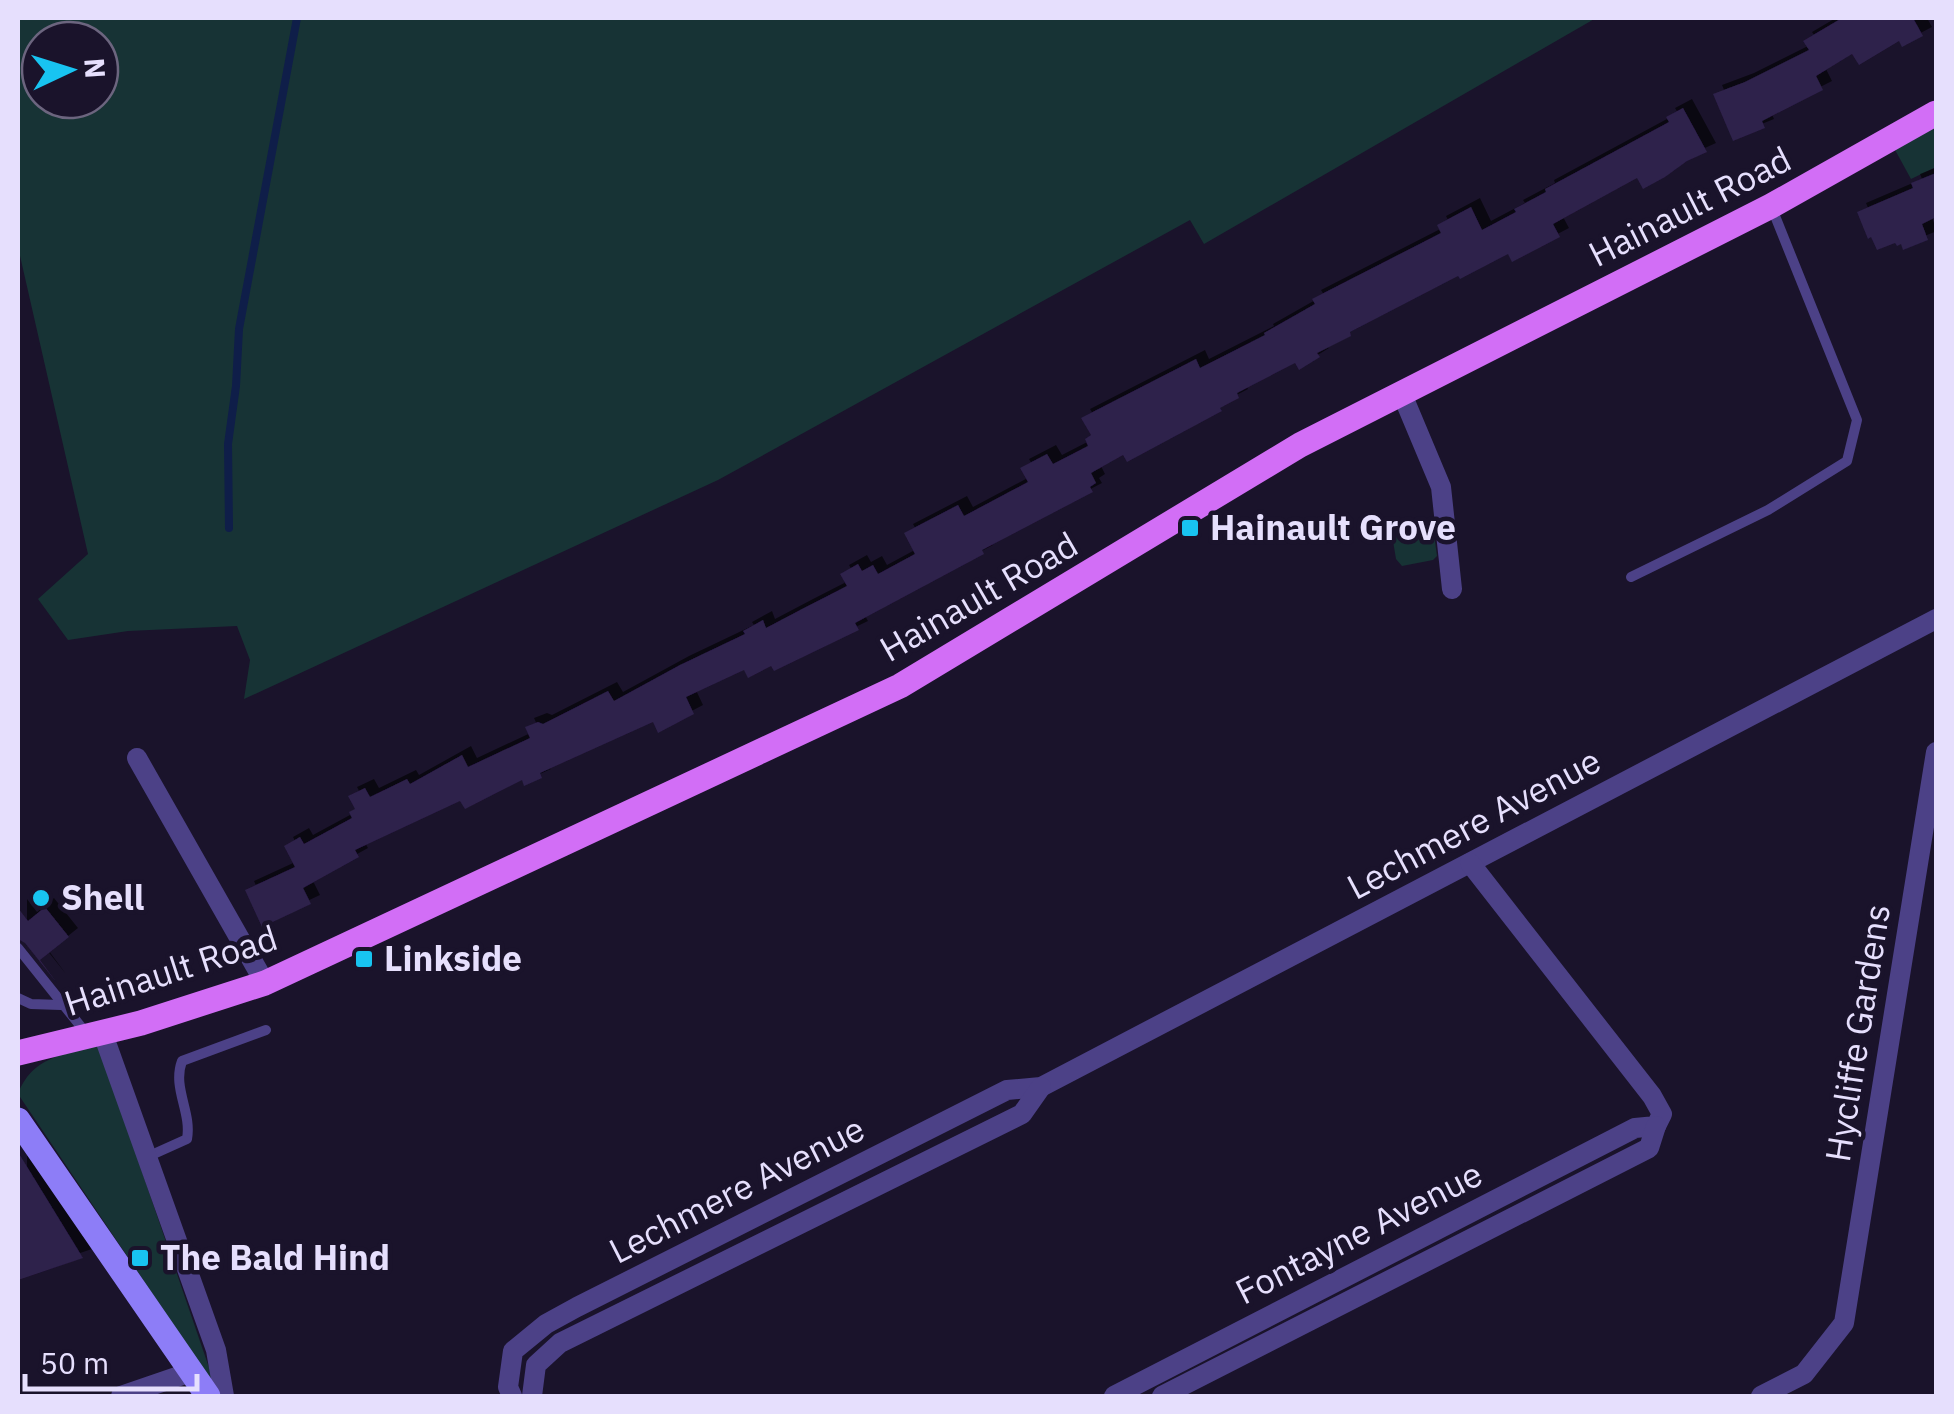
<svg xmlns="http://www.w3.org/2000/svg" width="1954" height="1414" font-family="'IBM Plex Sans',sans-serif">
<defs>
<filter id="shadow"><feDropShadow dx="9" dy="-9" stdDeviation="0" flood-color="#0009"/></filter>
</defs>
<rect width="100%" height="100%" fill="#1a132b"/>
<g fill="#173335" fill-rule="evenodd">
<path d="M18,18H1596L1204,244L1190,220L718,480L244,699L250,660L237,626L128,631L68,640L38,599L88,554L18,247ZM100,40V100H40V40Z"/>
<path d="M1936,124V167L1911,179L1894,148Z"/>
<path d="M1433,527L1437,556L1433,560L1402,566L1396,559L1392,535Z"/>
<path d="M99,1046L216,1388L18,1094C31,1058 64,1053 99,1046Z"/>
</g>
<g fill="none" stroke-linecap="round" stroke-linejoin="round">
<path stroke="#0f1e49" stroke-width="8" d="M229,528L228,444L236,386L239,329L297,18"/>
</g>
<g fill="#2e204b" filter="url(#shadow)">
<path d="M1842,18H1913L1923,36L1902,47L1899,41L1859,65L1852,54L1816,76L1823,90L1762,121L1765,128L1733,141L1713,94L1745,82L1809,50L1803,41Z"/>
<path d="M1683,108L1707,152L1687,161L1665,177L1643,189L1637,178L1553,224L1560,237L1512,262L1508,254L1460,279L1458,276L1350,332L1351,336L1317,353L1320,357L1299,370L1295,363L1237,393L1239,398L1220,408L1222,411L1127,462L1123,455L1091,473L1096,483L1090,487L1093,492L982,550L984,554L855,623L859,630L774,671L771,666L748,678L744,670L686,697L694,714L658,733L653,722L540,773L542,778L524,786L522,780L465,809L460,801L355,850L359,857L303,888L311,904L262,927L245,890L295,867L284,846L300,837L304,844L352,818L349,812L355,809L348,796L365,788L370,797L407,779L410,784L462,755L468,767L530,738L525,727L538,722L543,724L608,691L614,701L680,665L745,634L743,631L763,620L766,628L804,608L847,586L840,574L858,564L862,571L873,565L878,574L915,554L904,533L958,505L964,516L1028,482L1020,468L1047,454L1053,464L1088,446L1085,439L1091,435L1081,418L1196,359L1200,368L1265,335L1264,333L1315,304L1312,299L1441,233L1437,225L1471,207L1482,230L1516,212L1514,209L1546,192L1545,189L1669,122L1666,117Z"/>
<path d="M1936,173V217L1922,224L1928,240L1903,250L1901,244L1897,246L1895,243L1877,250L1871,237L1868,239L1857,212L1913,188L1911,183Z"/>
<path d="M45,907L69,937L40,960L57,983L25,943L18,939V908L28,921Z"/>
<path d="M18,1152L83,1258L18,1280Z"/>
</g>
<g fill="none" stroke-linecap="round" stroke-linejoin="round">
<g stroke="#4c4187" stroke-width="10">
<path d="M1631,577L1768,510L1847,461L1857,420L1771,206"/>
<path d="M18,948L86,1033"/>
<path d="M18,998L31,1004L61,1005"/>
<path d="M147,1157L187,1139C192,1112 172,1088 182,1061L266,1030"/>
</g>
<g stroke="#4c4187" stroke-width="20">
<path d="M1402,394L1441,487L1452,589"/>
<path d="M137,758L265,983"/>
<path d="M103,1034L216,1350L224,1396"/>
<path d="M121,1396L191,1372"/>
<path d="M512,1396L508,1387L513,1351L546,1324L577,1307L1007,1090L1041,1087L1936,619"/>
<path d="M532,1396L536,1365L560,1343L1022,1114L1041,1087"/>
<path d="M1114,1396L1635,1128L1656,1126L1662,1114L1652,1096L1470,863"/>
<path d="M1162,1396L1649,1148L1656,1126"/>
<path d="M1761,1396L1804,1374L1844,1323L1936,752"/>
</g>
<path stroke="#8d7df7" stroke-width="25" d="M18,1120L208,1396"/>
<path stroke="#d26ef6" stroke-width="25" d="M18,1053L141,1023L265,983L900,686L1300,445L1771,206L1936,113"/>
</g>
<g fill="#18c4f1" stroke="#1a132b" stroke-width="4">
<rect x="1180" y="518" width="20" height="20" rx="5"/>
<circle cx="41" cy="898" r="10"/>
<rect x="354" y="949" width="20" height="20" rx="5"/>
<rect x="130" y="1248" width="20" height="20" rx="5"/>
</g>
<g text-anchor="middle" stroke-width="9" stroke-linejoin="round" paint-order="stroke">
<g font-size="35" fill="#e6dffd" stroke="#1a132b">
<text transform="translate(1690 207) rotate(-27)" y="12">Hainault Road</text>
<text transform="translate(979 597) rotate(-30)" y="12">Hainault Road</text>
<text transform="translate(1474 824) rotate(-28)" y="12">Lechmere Avenue</text>
<text transform="translate(171 971) rotate(-18)" y="12">Hainault Road</text>
<text transform="translate(1858 1033) rotate(-81)" y="12">Hycliffe Gardens</text>
<text transform="translate(737 1190) rotate(-27)" y="12">Lechmere Avenue</text>
<text transform="translate(1359 1233) rotate(-27)" y="12">Fontayne Avenue</text>
</g>
<g font-size="35" font-weight="bold" fill="#e6dffd" stroke="#1a132b" text-anchor="start">
<text x="1210" y="540">Hainault Grove</text>
<text x="61" y="910">Shell</text>
<text x="384" y="971">Linkside</text>
<text x="160" y="1270">The Bald Hind</text>
</g>
</g>
<rect width="1954" height="1414" fill="none" stroke="#e6dffd" stroke-width="40"/>
<g transform="translate(70 70) rotate(86)"><circle r="48" fill="#1a132b" stroke="#6c657f" stroke-width="2.5"/>
<path d="M0-8L18 38L0 25L-18 38Z" fill="#18c4f1"/>
<text y="-15" font-size="28" font-weight="bold" text-anchor="middle" fill="#e6dffd">N</text>
</g>
<path d="M25 1374v15h172v-15" fill="none" stroke="#e6dffd" stroke-width="5"/>
<text x="40" y="1374" font-size="30" fill="#e6dffd" stroke="#1a132b" stroke-width="8" paint-order="stroke">50 m</text>
</svg>
